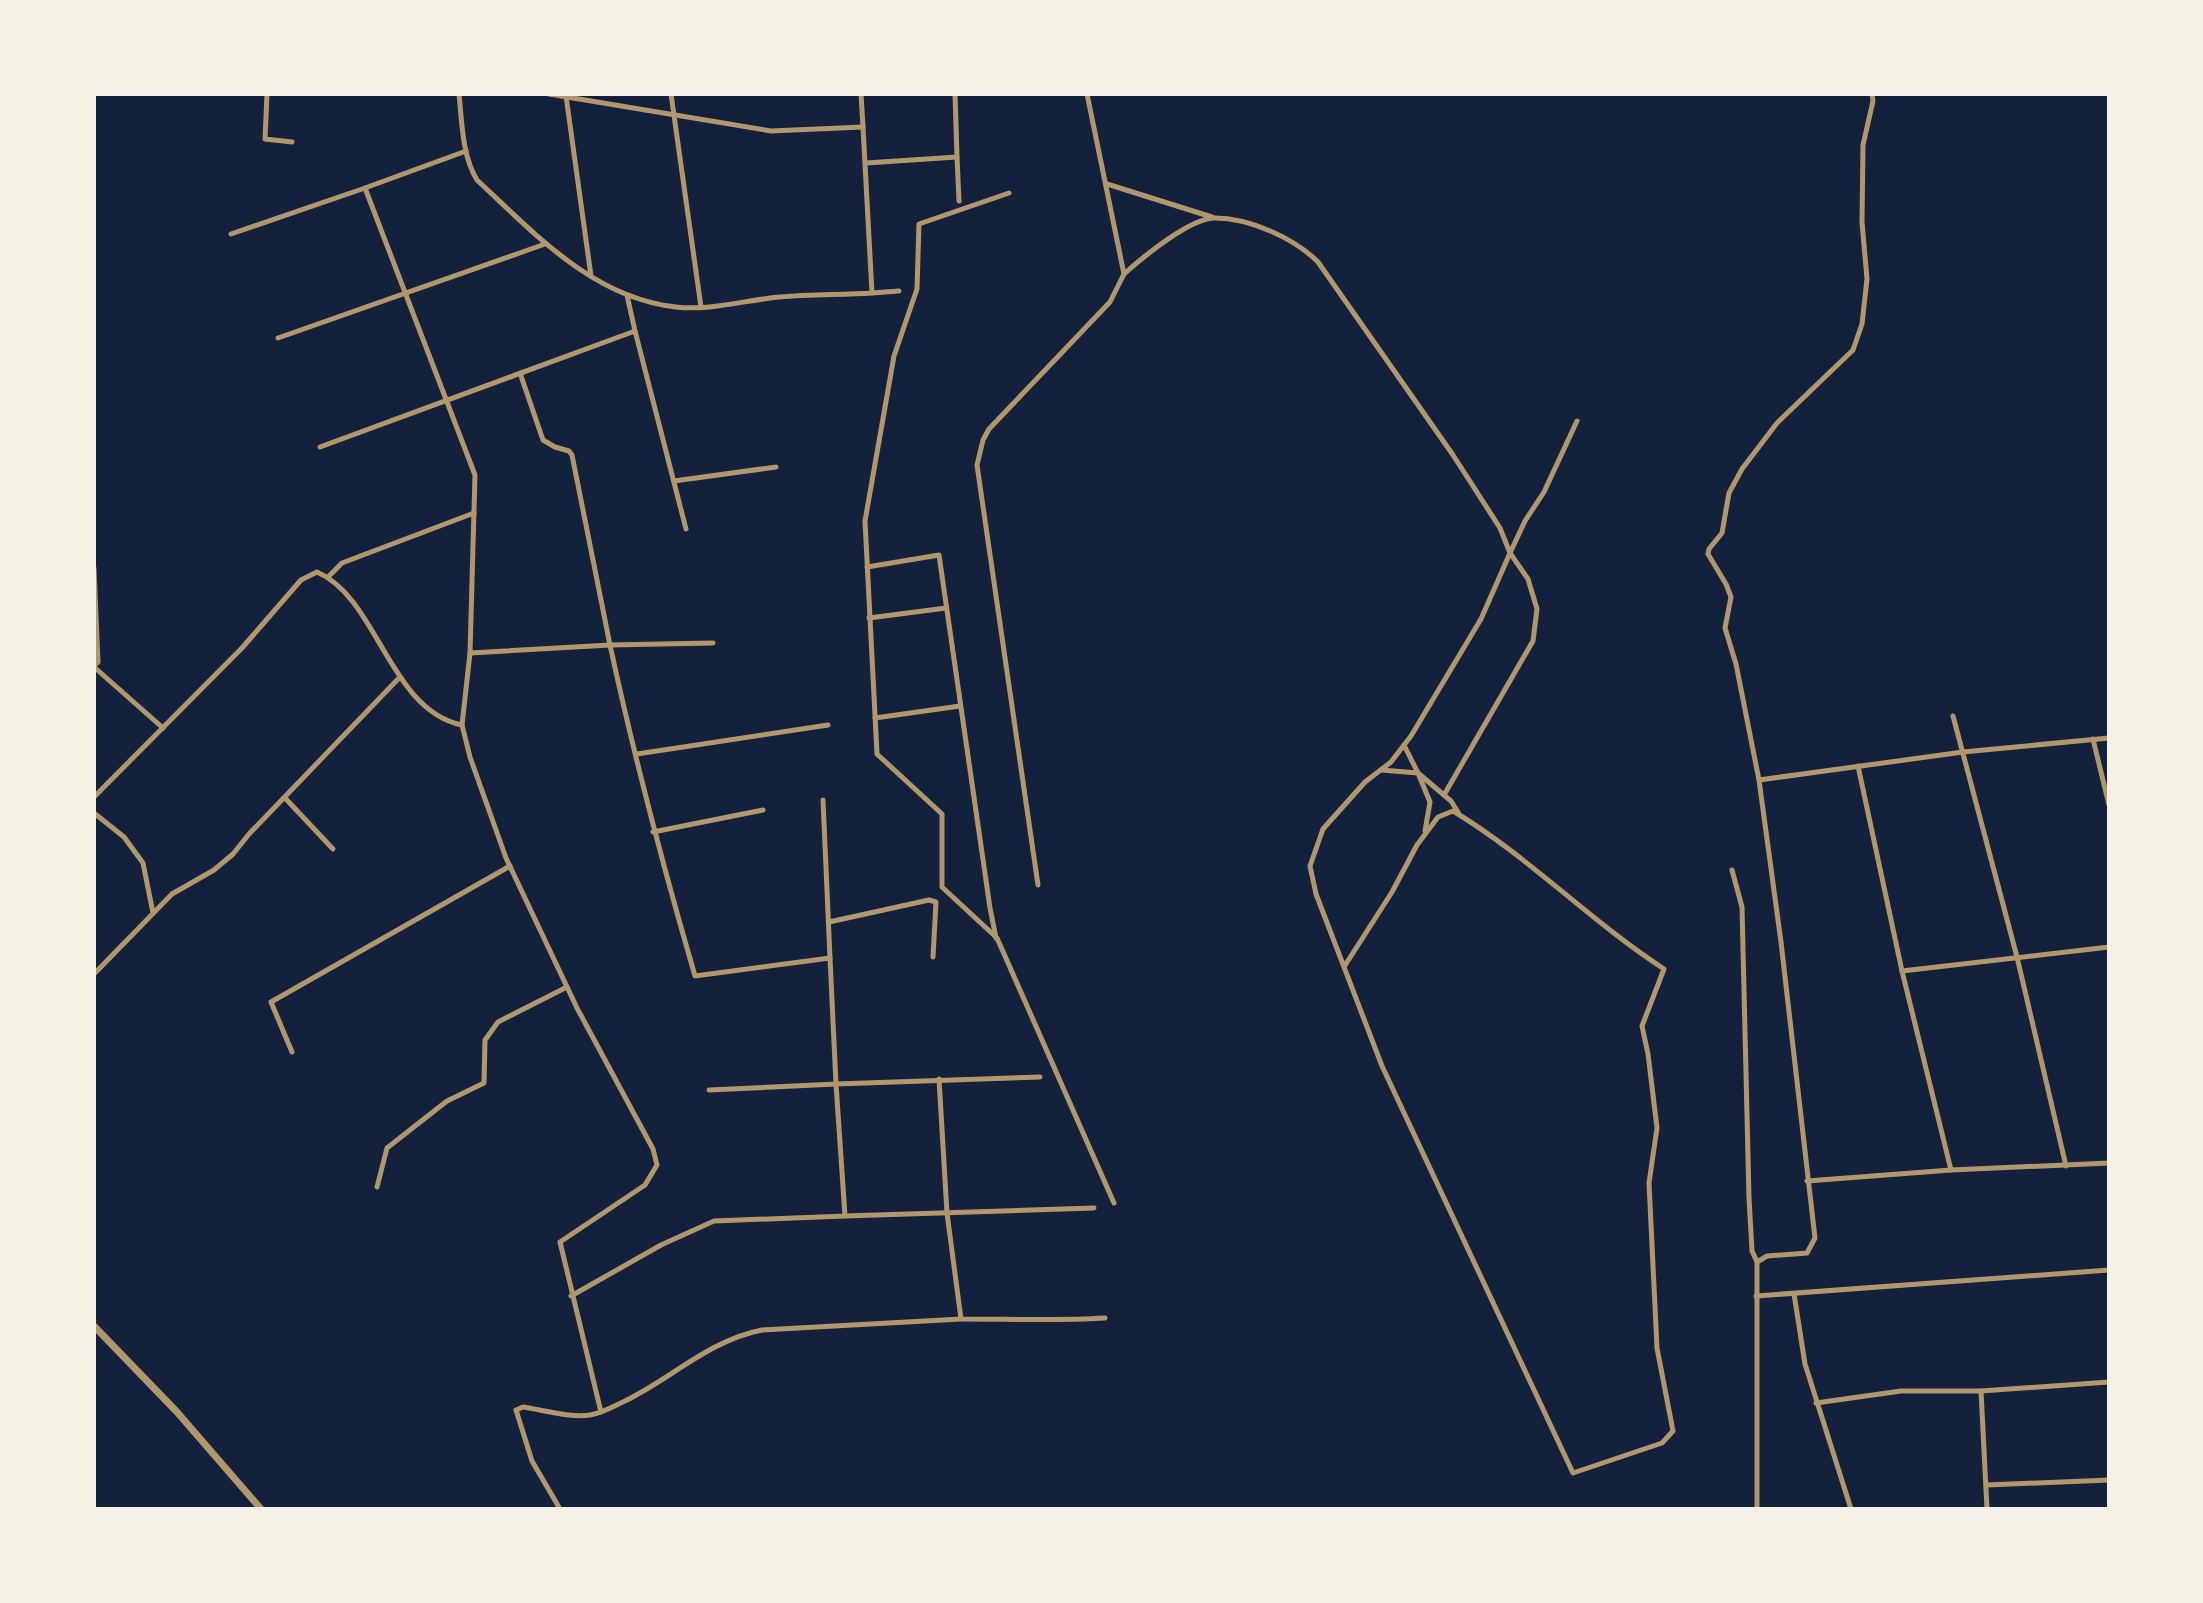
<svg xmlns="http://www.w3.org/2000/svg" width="2203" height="1603" font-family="'Source Sans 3',sans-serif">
<rect width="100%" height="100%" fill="#14213d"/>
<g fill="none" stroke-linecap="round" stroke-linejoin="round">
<g stroke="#b1986c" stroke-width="5">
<path d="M267,94L265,139L292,142"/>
<path d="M459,94C462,122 462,156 477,180C534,233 593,298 676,307C710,311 745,300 780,297C810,294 841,295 872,293L863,127L771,131L549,94"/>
<path d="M671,94L701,307"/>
<path d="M861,94L863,127"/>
<path d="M1087,94L1124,274C1143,257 1190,218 1215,218C1249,218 1294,238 1318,262L1453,455L1500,528L1510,553L1481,619L1411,736L1391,762L1365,782L1323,829L1310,866L1316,894L1382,1066L1573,1473L1662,1443L1673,1431L1657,1348L1649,1183L1657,1128L1648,1054L1642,1026L1664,969C1590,921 1528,856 1453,811L1438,817L1417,845L1392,892L1344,967"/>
<path d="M566,96L591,276"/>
<path d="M466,151L365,188L475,475L470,653L462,725L470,757L506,858L577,1008L653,1149L657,1165L645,1185L560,1242L601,1412"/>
<path d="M957,157L959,201"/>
<path d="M866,163L957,157L955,94"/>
<path d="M1107,184L1212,217"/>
<path d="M1009,193L919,224L917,289L894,356L865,521L877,754L942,814V887L997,938L1114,1203"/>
<path d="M231,234L365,188"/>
<path d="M872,293L899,291"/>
<path d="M627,295L635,331"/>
<path d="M278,338L545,244"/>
<path d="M320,447L635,331L686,529"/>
<path d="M674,481L776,467"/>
<path d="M867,567L939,555L990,908L996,938"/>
<path d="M94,568L98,662L94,666"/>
<path d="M328,577L342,563L474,513"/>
<path d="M869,618L946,608"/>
<path d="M470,653L610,645L572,455L569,451L555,447L543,440L520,373"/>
<path d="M94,667L163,728"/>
<path d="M1953,716L2017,957L2066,1166"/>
<path d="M875,718L960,706"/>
<path d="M2093,739L2109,805"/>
<path d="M1404,745L1418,773L1451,801L1458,812"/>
<path d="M637,754L828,725"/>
<path d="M1858,766L1902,971L1951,1170"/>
<path d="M1381,770L1418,773L1430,802L1425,831"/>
<path d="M1759,780L1963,752L2109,738"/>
<path d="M1444,795L1533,641L1537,609L1528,579L1510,553L1525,521L1544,492L1577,421"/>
<path d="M94,797L242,648L301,580L317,572C378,598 389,710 462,725"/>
<path d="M285,798L333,849"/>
<path d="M823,800L830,958"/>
<path d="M94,813L124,837L143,863L153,913"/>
<path d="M653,832L763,810"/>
<path d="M1732,870L1742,907L1749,1198L1752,1251L1757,1262V1509"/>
<path d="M1038,885L977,465L983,440L989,429L1110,302L1124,274"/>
<path d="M829,922L929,900L936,902L933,957"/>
<path d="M1902,971L2109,947"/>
<path d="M94,974L172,894L214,870L233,854L249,834L400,677"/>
<path d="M292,1052L271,1002L510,866"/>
<path d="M939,1079L947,1213L961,1319C1009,1319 1057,1321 1105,1318"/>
<path d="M709,1090L836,1084L830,958L695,976C663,866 634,756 610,645L713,643"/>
<path d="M1807,1181L1951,1170L2109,1163"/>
<path d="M377,1187L387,1148L447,1101L484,1083L485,1040L498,1022L567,987"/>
<path d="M845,1216L1094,1208"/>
<path d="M1757,1262L1767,1256L1807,1253L1815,1238L1781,942L1759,780L1736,664L1725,628L1731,597L1726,584L1708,554L1709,549L1722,533L1729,493L1742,469L1777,423L1853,350L1862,324L1867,279L1862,222L1863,145L1873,101L1872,94"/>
<path d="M1794,1294L1805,1364L1851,1509"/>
<path d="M571,1296L661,1245L714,1221L845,1216L836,1084L1040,1077"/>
<path d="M1756,1296L2109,1270"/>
<path d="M1981,1391L1987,1509"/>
<path d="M1816,1403L1901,1391H1981L2109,1382"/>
<path d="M1986,1485L2109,1480"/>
<path d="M560,1509L532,1461L516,1410L523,1407C543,1410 570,1418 590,1415C603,1413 614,1406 625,1401C672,1378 710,1340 762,1330L961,1319"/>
</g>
<path stroke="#b1986c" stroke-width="7" d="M94,1326L177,1412L261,1509"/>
</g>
<rect width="2203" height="1603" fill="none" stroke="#f6f1e7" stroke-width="192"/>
</svg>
